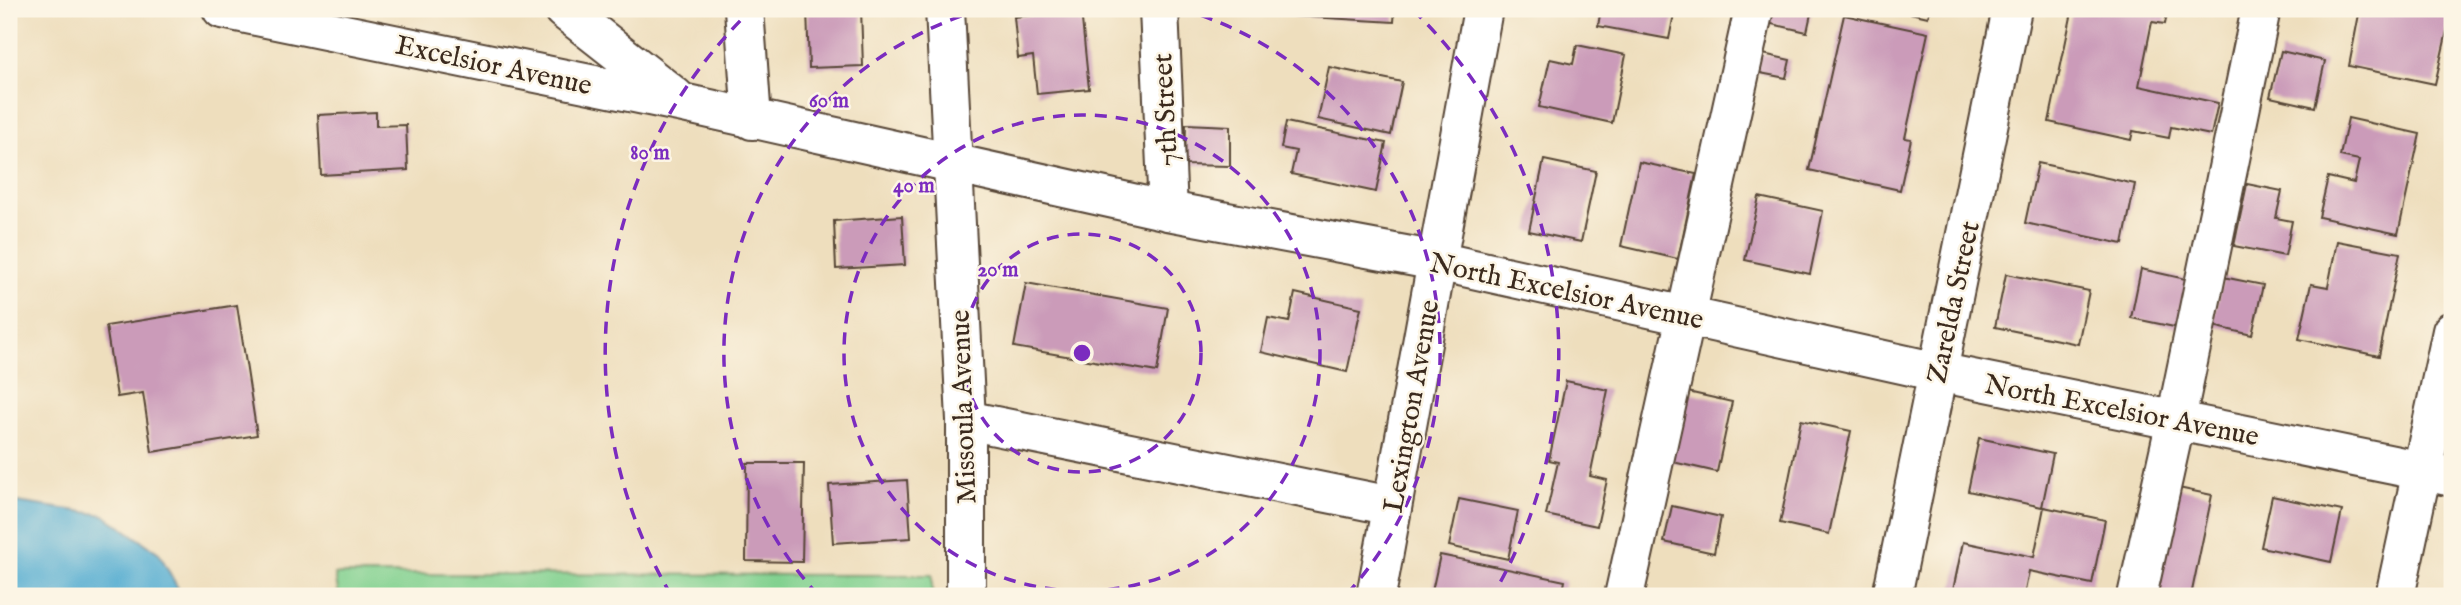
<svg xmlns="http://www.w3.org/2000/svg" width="2461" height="605" font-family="'IM FELL English',serif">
<rect width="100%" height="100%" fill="#fcf5e5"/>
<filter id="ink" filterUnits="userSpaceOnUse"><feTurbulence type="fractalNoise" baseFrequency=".0143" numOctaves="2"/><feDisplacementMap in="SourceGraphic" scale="14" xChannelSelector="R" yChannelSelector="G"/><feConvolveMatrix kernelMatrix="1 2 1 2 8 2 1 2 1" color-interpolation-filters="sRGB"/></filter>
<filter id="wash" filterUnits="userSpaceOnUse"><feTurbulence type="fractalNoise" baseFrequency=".00686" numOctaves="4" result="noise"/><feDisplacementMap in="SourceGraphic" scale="28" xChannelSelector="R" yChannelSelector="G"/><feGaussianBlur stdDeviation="1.57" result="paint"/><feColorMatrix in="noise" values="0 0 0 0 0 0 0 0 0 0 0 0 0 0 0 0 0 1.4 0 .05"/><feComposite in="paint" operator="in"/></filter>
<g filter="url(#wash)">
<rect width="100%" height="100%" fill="#eedebd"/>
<path fill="#82d190" stroke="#5e7e57" stroke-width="2" d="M335,574L932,575V596H339Z"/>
<path fill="#54add2" stroke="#486c78" stroke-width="2" d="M10,501L104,515L159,553L182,596H9Z"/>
<g id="blocks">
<g fill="#cb9bb9">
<path d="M807,9H861L863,66L809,68Z"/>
<path d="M1294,9H1395L1394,22L1293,16Z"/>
<path d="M1601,9H1675L1669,39L1598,26Z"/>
<path d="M1766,9H1812L1807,32L1763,22Z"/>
<path d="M1893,9H1930L1928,17Z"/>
<path d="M2064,9H2168L2165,24L2152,22L2139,86L2218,103L2211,135L2171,127L2169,138L2133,131L2131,140L2049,122L2072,12Z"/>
<path d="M2360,9H2452L2435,84L2349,66Z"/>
<path d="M1081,10L1089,89L1037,94L1033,56L1018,58L1014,17Z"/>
<path d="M1844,15L1928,33L1905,138L1911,139L1900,190L1809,170Z"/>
<path d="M1577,45L1626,55L1612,123L1539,107L1550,59L1573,64Z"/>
<path d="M2281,51L2325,61L2315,107L2270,97Z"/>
<path d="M1754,52L1790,60L1786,78L1750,71Z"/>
<path d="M1329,67L1402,82L1391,135L1318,119Z"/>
<path d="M376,112V126L406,125L408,170L321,175L318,115Z"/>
<path d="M2348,118L2420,134L2398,234L2319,217L2328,177L2354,183L2359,160L2340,156Z"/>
<path d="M1286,122L1386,143L1376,192L1291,174L1296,151L1281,148Z"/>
<path d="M1186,124L1230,126V166L1185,165Z"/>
<path d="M1544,160L1596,171L1581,242L1529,231Z"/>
<path d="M1639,162L1696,174L1678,259L1621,246Z"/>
<path d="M2038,163L2135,184L2123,244L2025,223Z"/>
<path d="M2247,184L2282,191L2276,218L2292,221L2285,256L2234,246Z"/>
<path d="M1759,197L1823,211L1810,274L1745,260Z"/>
<path d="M902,216L905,265L836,269L834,221Z"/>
<path d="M2337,241L2400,253L2379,356L2299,339L2311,284L2328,287Z"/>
<path d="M2141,269L2190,280L2179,328L2131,318Z"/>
<path d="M2006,274L2089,291L2078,344L1995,327Z"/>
<path d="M2223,277L2263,285L2252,335L2213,326Z"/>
<path d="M1026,283L1168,308L1157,372L1014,347Z"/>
<path d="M1295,293L1361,308L1347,372L1261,352L1268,318L1289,322Z"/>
<path d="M237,305L257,435L152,452L143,393L117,397L106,326Z"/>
<path d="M1566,381L1608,390L1590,476L1607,480L1597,526L1546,515L1558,462L1549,460Z"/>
<path d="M1679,390L1732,402L1717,472L1664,460Z"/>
<path d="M1801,420L1851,431L1829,534L1780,523Z"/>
<path d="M1979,438L2053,454L2042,507L1968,491Z"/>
<path d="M747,463H804L802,562L746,561Z"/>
<path d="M907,480L911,538L833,543L829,485Z"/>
<path d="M2169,486L2212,495L2191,596H2164L2146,593Z"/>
<path d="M2272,496L2342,511L2331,562L2261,547Z"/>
<path d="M1459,499L1518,511L1508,559L1449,546Z"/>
<path d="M1672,506L1721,517L1714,553L1664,542Z"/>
<path d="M2044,507L2105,520L2092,584L2029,571L2024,596L1952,595L1963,542L2034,557Z"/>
<path d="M1440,555L1565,581L1562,596H1431Z"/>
</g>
</g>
</g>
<g filter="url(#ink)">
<use href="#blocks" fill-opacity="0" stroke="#564536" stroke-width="2"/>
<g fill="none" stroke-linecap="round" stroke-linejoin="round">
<g stroke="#564536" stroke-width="42">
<g id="minor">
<path d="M222,9L683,103L1168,211L1437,261L1938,372L2452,477"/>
<path d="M563,9L675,97"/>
<path d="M744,9L752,120"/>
<path d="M945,9L966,420V596"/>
<path d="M1159,9L1168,211"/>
<path d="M966,420L1392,506"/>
<path d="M1376,596L1483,9"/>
<path d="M1624,596L1754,9"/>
<path d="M1892,596L2012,9"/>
<path d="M2137,596L2176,420L2261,9"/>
<path d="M2395,596L2452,331"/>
</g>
</g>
<use href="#minor" stroke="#fff" stroke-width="38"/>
</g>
</g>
<g fill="none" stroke="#7b2cbf" stroke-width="3.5" stroke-dasharray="12 9">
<circle cx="1082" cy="353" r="119"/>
<circle cx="1082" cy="353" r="238"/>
<path d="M818 595A358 358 0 0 1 983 9M1181 9A358 358 0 0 1 1346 595"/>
<path d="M671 595A477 477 0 0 1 751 10M1413 10A477 477 0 0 1 1493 595"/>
</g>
<g text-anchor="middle" stroke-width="5" stroke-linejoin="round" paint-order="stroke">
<g font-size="28" fill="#3b2a1e" stroke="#fcf5e5">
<text transform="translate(494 64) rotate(12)" y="10">Excelsior Avenue</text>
<text transform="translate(1164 110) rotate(-93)" y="10">7th Street</text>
<text transform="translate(1567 290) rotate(12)" y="10">North Excelsior Avenue</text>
<text transform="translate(1952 302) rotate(-78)" y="10">Zarelda Street</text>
<text transform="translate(1410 406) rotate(-80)" y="10">Lexington Avenue</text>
<text transform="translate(962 407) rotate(-92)" y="10">Missoula Avenue</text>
<text transform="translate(2122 409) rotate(11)" y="10">North Excelsior Avenue</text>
</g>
</g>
<circle cx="1082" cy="353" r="10" fill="#7b2cbf" stroke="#fcf5e5" stroke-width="3.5"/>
<g font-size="21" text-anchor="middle" font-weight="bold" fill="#7b2cbf" stroke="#fcf5e5" stroke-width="5" stroke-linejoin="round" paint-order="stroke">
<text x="829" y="107">60 m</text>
<text x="650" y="159">80 m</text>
<text x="914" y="192">40 m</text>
<text x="998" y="276">20 m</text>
</g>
<rect width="2461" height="605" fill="none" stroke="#fcf5e5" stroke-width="35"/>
</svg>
